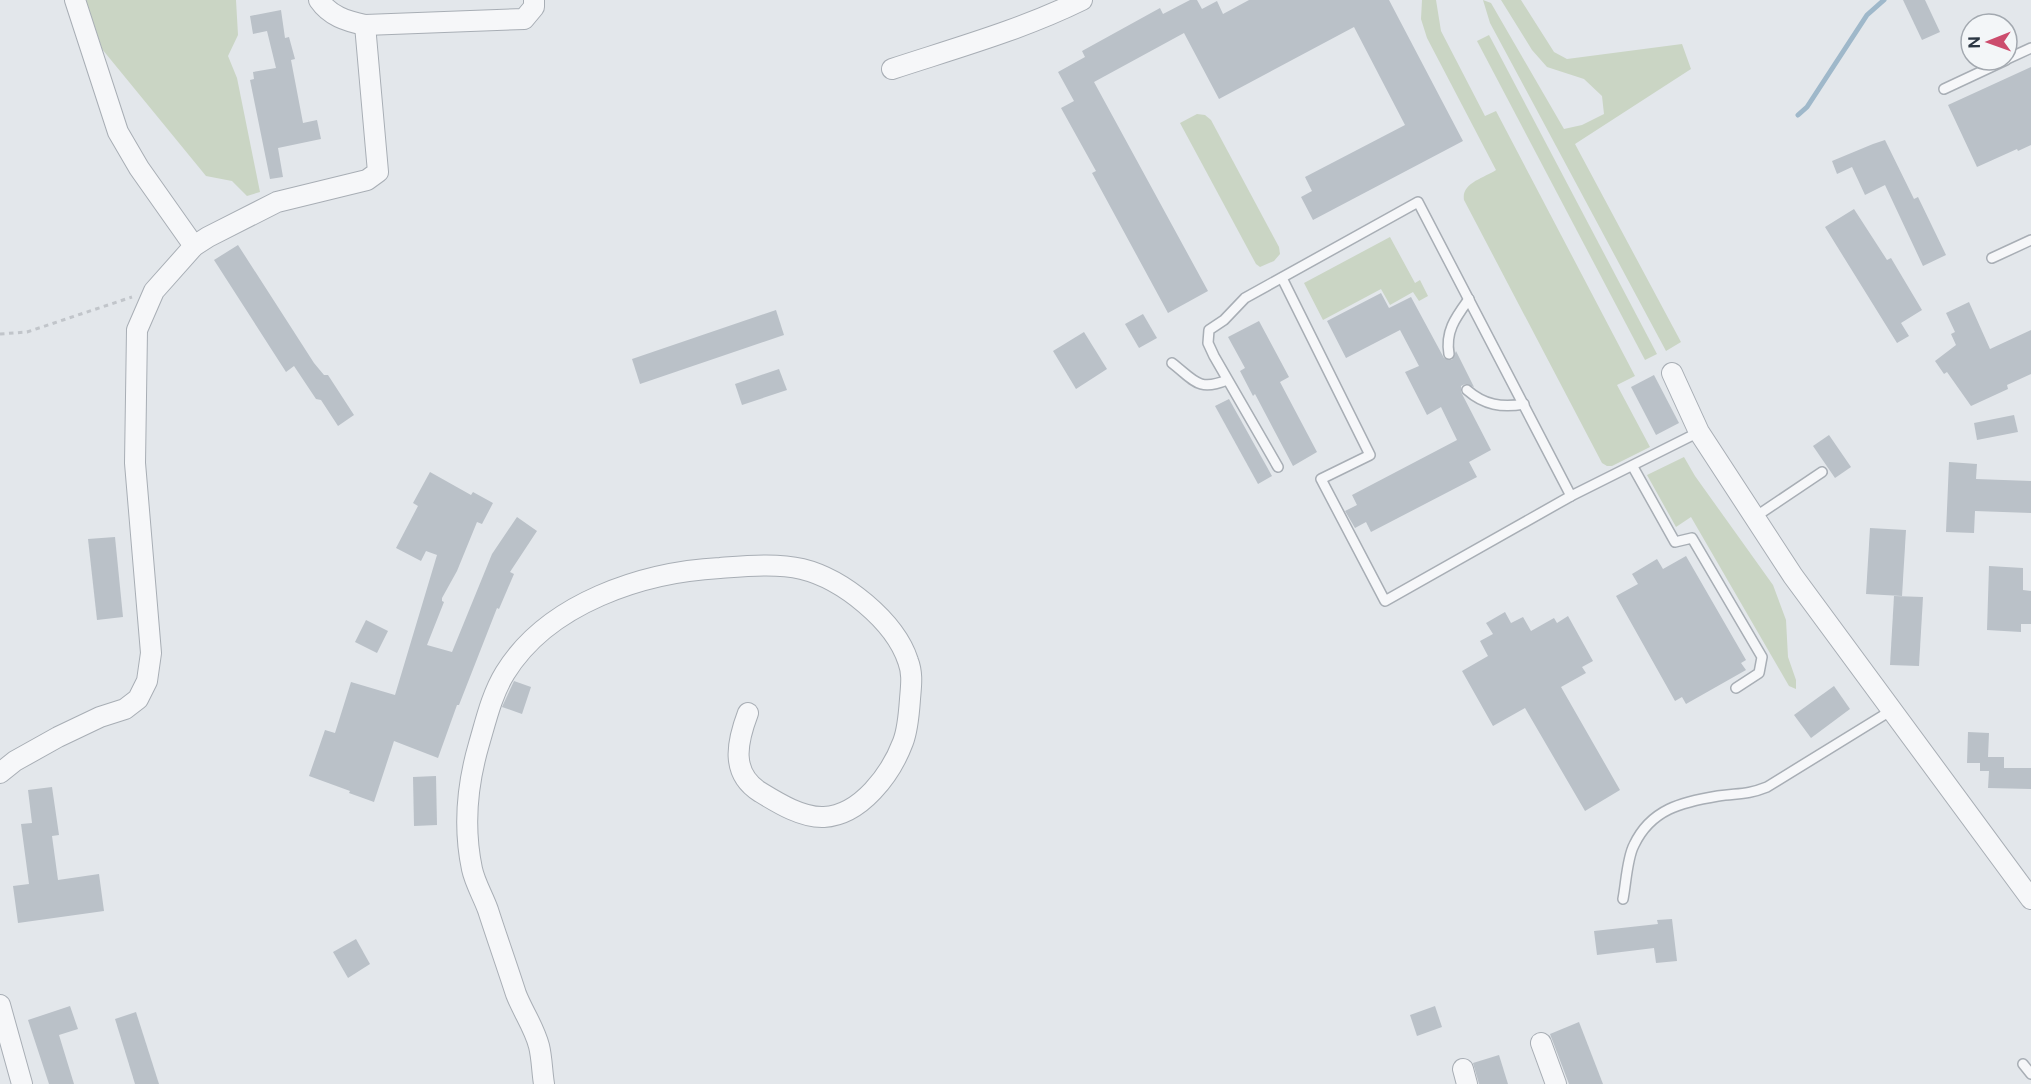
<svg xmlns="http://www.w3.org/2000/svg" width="2031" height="1084" font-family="'Public Sans',sans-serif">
<rect width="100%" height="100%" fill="#e3e7eb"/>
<g fill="#cad5c4">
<path d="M86,0H236L238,35L228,56L237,78L260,192L247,196L232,181L206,176L102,49Z"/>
<path d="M1422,0H1436L1441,31L1485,116L1496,111L1635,376L1617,385L1650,447L1612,466H1607L1602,463L1464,200C1461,183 1484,178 1496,170L1427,38L1421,19Z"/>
<path d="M1483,0L1491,3L1564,129L1582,125L1604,114L1602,96L1584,79L1547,67L1532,50L1501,0H1521L1554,52L1567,59L1682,44L1691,69L1575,144L1681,342L1666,351L1490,23Z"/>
<path d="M1489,35L1657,354L1645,360L1477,41Z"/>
<path d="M1197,114L1205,115L1211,120L1279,247L1280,254L1274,261L1260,267L1256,264L1180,123Z"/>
<path d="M1390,237L1415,283L1420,280L1428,296L1419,301L1413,292L1390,305L1381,289L1323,320L1304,283Z"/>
<path d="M1684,457L1695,476L1773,585L1786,620L1788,657L1796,680V689L1789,686L1691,517L1676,527L1647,475Z"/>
</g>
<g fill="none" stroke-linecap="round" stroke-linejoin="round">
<path stroke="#9fb8ca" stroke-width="5" d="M1798,115L1807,107L1867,15L1884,0"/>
</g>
<g fill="#bac1c8">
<path d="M1190,0H1197L1202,9L1217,1L1223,14L1249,0H1389L1463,141L1313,220L1301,197L1312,191L1305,177L1405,125L1354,27L1219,99L1184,33L1094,82L1208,291L1168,313L1092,173L1096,171L1061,108L1074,101L1058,72L1085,57L1082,51L1160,8L1163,14Z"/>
<path d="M1903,0H1925L1940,32L1922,40Z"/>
<path d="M281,10L285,38L289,37L295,59L291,60L303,123L317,120L321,139L278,148L283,177L270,179L250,80L254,79L253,72L276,68L267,31L253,34L250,16Z"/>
<path d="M2031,67V145L2018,151L2017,149L1977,167L1948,105Z"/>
<path d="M1885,140L1914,199L1918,197L1946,255L1923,266L1885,185L1865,195L1852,167L1837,174L1832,161L1873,144Z"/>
<path d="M1854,209L1887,260L1891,258L1922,310L1901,323L1909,336L1897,343L1825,227Z"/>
<path d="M238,245L314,363L324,375H328L354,415L338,426L321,400L316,399L294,366L286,372L214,260Z"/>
<path d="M1381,293L1389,308L1411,297L1444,358L1452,360L1456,351L1474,387L1465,384L1461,386V392L1491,450L1469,462L1477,477L1371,532L1366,522L1355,528L1345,511L1357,505L1352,495L1457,440L1441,407L1427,415L1405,372L1419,366L1400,330L1346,358L1327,321Z"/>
<path d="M1969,302L1990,349L2031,330V374L2007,385L2008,389L1971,406L1947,372L1944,374L1935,361L1956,345L1951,334L1955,332L1946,313Z"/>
<path d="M776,310L784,335L640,384L632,359Z"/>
<path d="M1143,314L1157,338L1139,348L1125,324Z"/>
<path d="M1259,321L1289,377L1280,382L1317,452L1293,466L1255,394L1253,396L1240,371L1245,368L1228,337Z"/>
<path d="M1084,332L1107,369L1076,389L1053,351Z"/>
<path d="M779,369L787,390L742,405L735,384Z"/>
<path d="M1654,375L1679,423L1656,435L1631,387Z"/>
<path d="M1229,399L1272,476L1258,484L1215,406Z"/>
<path d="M2014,415L2018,432L1977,440L1974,423Z"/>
<path d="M1829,435L1851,467L1835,478L1813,446Z"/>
<path d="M1949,462L1977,464L1976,479L2031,481V513L1975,511L1974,533L1946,532Z"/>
<path d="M430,472L471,495L473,492L493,503L482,524L477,522L457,571L442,598V601L444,602L427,645L452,652L492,554L517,517L537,531L510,572L514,574L499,609L497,608L459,705H457L438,758L394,741L374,802L349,793L350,791L309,776L325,730L335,733L351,682L395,695L437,555L426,551L421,561L396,548L418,506L413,503Z"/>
<path d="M1870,528L1906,530L1902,596L1866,594Z"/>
<path d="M115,537L123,617L97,620L88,539Z"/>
<path d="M1686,556L1746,660L1741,663L1746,670L1686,704L1682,697L1675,701L1616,596L1638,584L1632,574L1657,559L1663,569Z"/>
<path d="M1989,566L2023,568V590L2031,591V624H2021V632L1987,630Z"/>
<path d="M1894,596L1923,597L1919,666L1890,665Z"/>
<path d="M1505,612L1511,623L1523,617L1531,631L1554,618L1557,623L1568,616L1593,661L1582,667L1586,673L1561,687L1620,790L1585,811L1525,708L1493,726L1462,671L1488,656L1480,641L1493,634L1486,623Z"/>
<path d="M366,620L388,631L377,653L355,642Z"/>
<path d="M514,681L531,687L522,714L502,707Z"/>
<path d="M1834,686L1850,709L1811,738L1794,715Z"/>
<path d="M1968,732L1989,733L1988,757H2004V768H2031V789L1988,788L1989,771H1980V763H1967Z"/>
<path d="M436,776L437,825L414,826L413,777Z"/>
<path d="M52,787L59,835L52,836L58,880L99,874L104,911L18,923L13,886L29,884L21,824L32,823L28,790Z"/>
<path d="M1672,919L1677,961L1656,963L1654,948L1597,955L1594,931L1658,924L1657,920Z"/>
<path d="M356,939L370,964L348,978L333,952Z"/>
<path d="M70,1006L78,1029L59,1035L74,1084H49L28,1020Z"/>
<path d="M1435,1006L1442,1027L1417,1036L1410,1015Z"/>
<path d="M136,1012L159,1084H135L115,1019Z"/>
<path d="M1579,1022L1603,1084H1569L1550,1034Z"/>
<path d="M1499,1055L1508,1084H1479L1473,1063Z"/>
</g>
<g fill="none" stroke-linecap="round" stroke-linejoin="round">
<g stroke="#a8aeb5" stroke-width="12">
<g id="service">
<path d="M2007,59L2031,48"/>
<path d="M1944,89L2006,60"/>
<path d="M1992,258L2031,240"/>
<path d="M1282,278L1370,455L1321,479L1385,601L1571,496L1699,432"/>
<path d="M1449,354C1445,331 1456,317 1469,299"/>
<path d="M1172,363C1194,380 1198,392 1227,380"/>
<path d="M1467,390C1484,405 1502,408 1524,404"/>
<path d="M1278,467L1214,356L1208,343L1209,330L1224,320L1245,298L1418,202L1571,496"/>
<path d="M1633,467L1675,542L1692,538L1762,657L1759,673L1736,688"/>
<path d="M1755,517L1822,472"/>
<path d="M1623,899C1626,884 1627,858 1634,845C1651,809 1682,802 1718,796C1738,793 1747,795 1767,787L1892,710"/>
<path d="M2023,1064L2031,1074"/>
</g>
</g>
<g stroke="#a8aeb5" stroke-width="22">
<g id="minor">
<path d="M75,0L118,132L139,168L194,246"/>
<path d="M319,0C330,16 346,21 365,25L524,19L534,7V0"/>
<path d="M892,69C956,48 1021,30 1082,0"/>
<path d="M1672,373L1699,432L1793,576L2031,899"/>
<path d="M0,773L15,761L58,737L100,717L125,709L138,699L147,681L151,653L135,463L137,330L154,291L194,246L208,237L277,202L367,180L378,172L365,25"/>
<path d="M0,1005L22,1084"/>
<path d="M1541,1043L1556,1084"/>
<path d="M1463,1069L1467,1084"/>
<path d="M544,1084C542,1072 542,1058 539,1046C534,1027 523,1012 516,994C507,966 497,938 488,910C483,896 475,883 472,869C463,826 467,785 479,744C486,720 492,694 505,673C548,603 643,572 720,568C746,566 777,563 802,569C843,579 895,621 908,661C913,674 911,686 910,699C909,713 908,729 903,742C891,774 861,815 824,817C802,818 778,803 760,792C730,773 737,742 748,713"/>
</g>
</g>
<path stroke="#c1c5ca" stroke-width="3" stroke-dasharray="4.5 4.5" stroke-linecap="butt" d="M0,334L27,332L132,297"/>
<use href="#service" stroke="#f6f7f9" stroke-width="9"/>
<use href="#minor" stroke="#f6f7f9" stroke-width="20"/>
</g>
<g transform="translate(1989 42) rotate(269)"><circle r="28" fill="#f3f6f8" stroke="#a3a9b0" stroke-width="1.5"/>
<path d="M0-4.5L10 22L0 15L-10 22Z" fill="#cc4c6d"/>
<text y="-9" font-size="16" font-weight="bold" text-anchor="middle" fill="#2b3643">N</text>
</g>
</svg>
